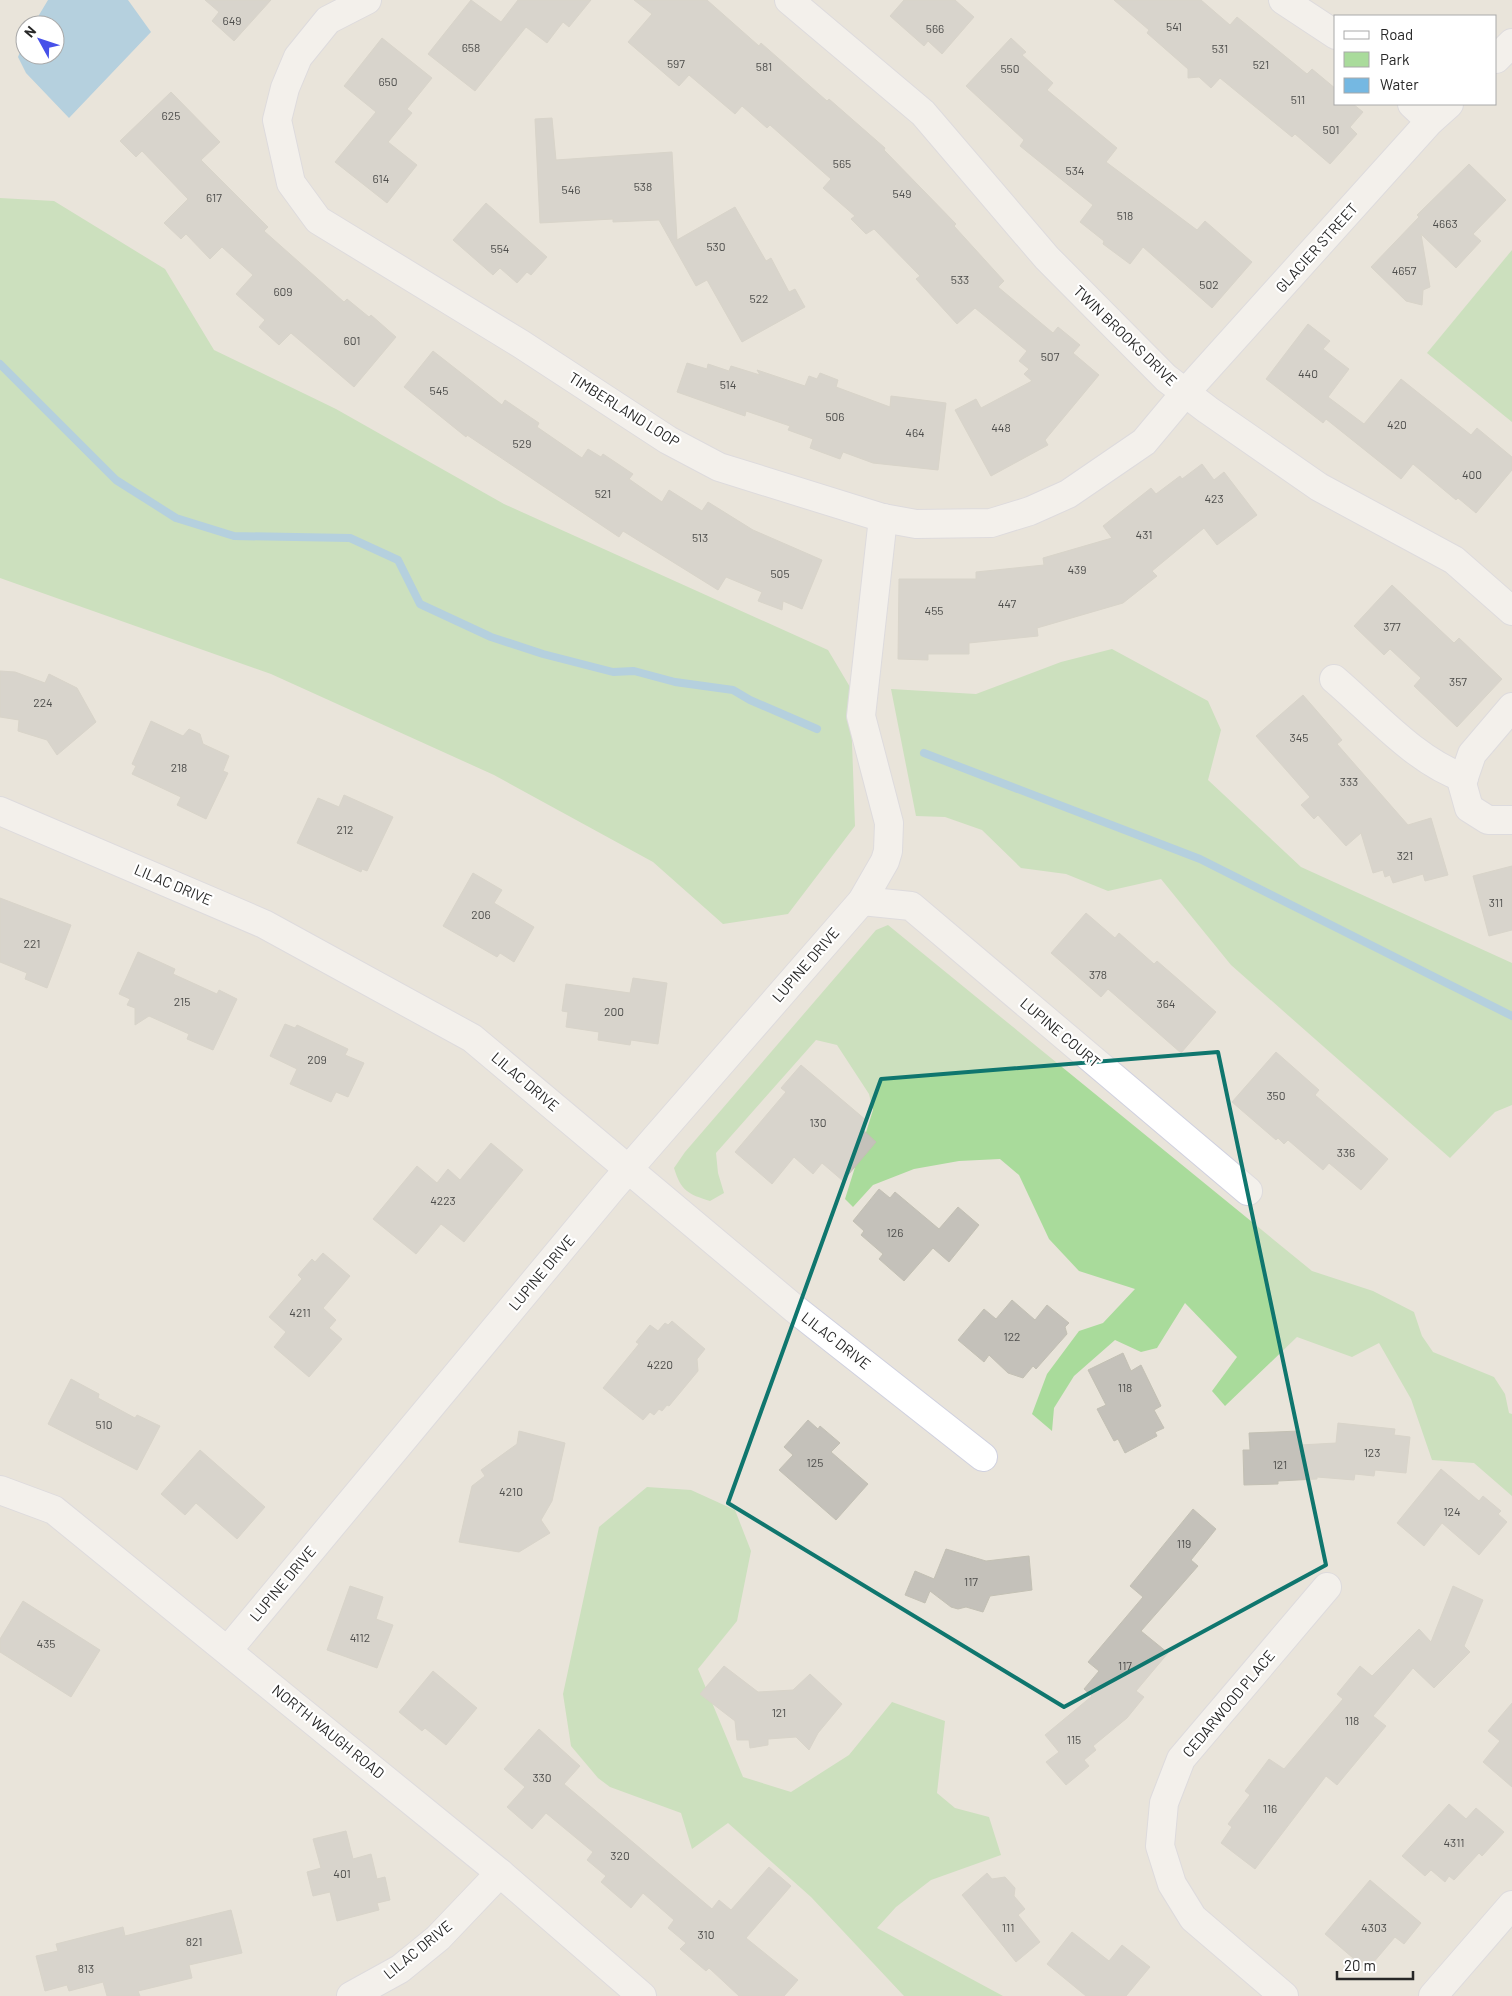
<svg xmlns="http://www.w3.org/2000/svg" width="1512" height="1996" font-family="Barlow,sans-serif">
<rect width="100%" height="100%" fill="#e9e4da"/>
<g fill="#a9db9b">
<path d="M0,198L54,201L165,269L214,350L336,409L504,504L828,650L850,687L855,826L788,914L723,924L653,862L494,775L271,674L0,578Z"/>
<path d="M1512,250V422L1427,353Z"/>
<path d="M1112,649L1208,701L1221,730L1208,780L1301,867L1512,963V1105L1495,1112L1450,1158L1231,965L1161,879L1108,891L1066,874L1021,868L982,830L945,817L916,816L891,689L976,694L1061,662Z"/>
<path d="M888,925L1312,1271L1373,1291L1414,1312L1422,1336L1433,1352L1494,1377L1505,1394L1509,1413L1512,1414V1496L1474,1463L1432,1460L1411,1399L1379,1343L1352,1357L1297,1337L1225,1406L1212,1391L1237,1357L1185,1303L1157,1348L1141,1352L1115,1340L1074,1376L1054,1408L1052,1431L1032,1414L1047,1374L1079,1331L1103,1323L1135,1289L1079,1271L1049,1239L1019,1175L1000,1159L959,1161L914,1169L873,1185L853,1207L845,1199L873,1110L869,1094L837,1045L816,1040L716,1153L718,1173L724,1193L710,1201C688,1194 681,1191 674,1168L685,1152L876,930Z"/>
<path d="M647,1487L691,1490L735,1510L751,1551L737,1621L698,1669L743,1777L791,1792L849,1755L892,1702L945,1721L937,1793L955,1808L989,1817L1001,1855L931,1880L896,1907L877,1928L1003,1996H904L811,1897L728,1823L692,1849L681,1813L610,1787L598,1778L571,1746L563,1694L599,1527Z"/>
</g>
<path fill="#75b8e2" d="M48,0H128L151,32L69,118L26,73L18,57L25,40V55H55V25H33Z"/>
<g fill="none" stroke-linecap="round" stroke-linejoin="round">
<g stroke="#75b8e2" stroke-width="8">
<path d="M0,364L116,480L176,518L234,536L350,538L398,560L420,604L491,637L543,654L613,672L634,671L675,682L733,690L750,700L817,729"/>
<path d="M924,753L1200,859L1512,1016"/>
</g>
</g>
<g fill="#c4c1ba" stroke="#c3c0b4">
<path d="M205,0H271L234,41L212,21L219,12Z"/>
<path d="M471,0L501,22L518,0H591L569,27L563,22L547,43L526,27L475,91L428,54Z"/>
<path d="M634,0H707L759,46L761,43L827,101L829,99L885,148L884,150L956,224L954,226L1004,281L998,287L1053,333L1058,327L1080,345L1073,353L1099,375L1045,440L1048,445L991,476L955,410L976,399L981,408L1032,381L1024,374L1029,369L1019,361L1027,351L975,308L957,324L916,279L920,276L874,229L866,234L851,219L855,216L823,188L831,179L770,125L767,128L742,106L735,114L689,75L679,86L628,42L652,14Z"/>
<path d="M904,0H955L974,17L942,54L928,41L924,46L890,16Z"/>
<path d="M1114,0H1201L1230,25L1237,17L1307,74L1312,69L1336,89V104H1353L1363,112L1350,127L1357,134L1330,164L1295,134L1292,137L1220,78L1211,88L1199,77L1188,78V69L1147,33L1149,30Z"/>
<path d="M382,38L432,78L407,109L412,113L388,142L417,165L387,203L335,162L376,112L344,86Z"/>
<path d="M1011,38L1026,52L1022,55L1053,83L1047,90L1117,148L1106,162L1197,230L1205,221L1252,262L1212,308L1143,247L1130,264L1103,244L1104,241L1080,222L1093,205L1020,146L1024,140L966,86Z"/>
<path d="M171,92L220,142L201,160L268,227L264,231L344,302L347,299L369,317L371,315L396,337L354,387L291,333L279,345L259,327L265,320L236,294L253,275L222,247L210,259L186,234L181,239L164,223L188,199L142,151L136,157L120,141Z"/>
<path d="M552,118L556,160L672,152L677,240L735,207L766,261L771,258L789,292L795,289L805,307L742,342L707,280L696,286L659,220L613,222V219L540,223L535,119Z"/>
<path d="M1469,164L1506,200L1473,234L1481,241L1456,268L1421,234L1430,287L1423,290L1422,305L1406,301L1371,267L1419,217L1417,215Z"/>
<path d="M486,203L547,257L531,275L527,272L517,283L500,268L493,275L453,240Z"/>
<path d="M1308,324L1330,341L1323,349L1349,369L1328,397L1364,424L1401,379L1471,435L1477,428L1512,457V470L1476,513L1458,498L1456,500L1413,464L1401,479L1326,419L1323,423L1266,379Z"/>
<path d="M433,351L502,405L505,400L539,423L537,427L582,458L588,449L601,457L603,454L633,474L629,479L662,502L669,490L702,511L708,502L753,530L822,560L802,609L783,601L782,610L758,601L762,592L726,577L718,590L623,531L619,537L467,435L466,437L404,387Z"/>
<path d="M687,363L707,369L708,364L729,371L731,366L760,375L757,370L805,386L809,376L817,379L820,373L838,380L836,387L890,407L891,396L946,403L938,470L873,463L843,452L840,459L810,448L813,439L788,430L790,426L746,411L745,416L677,392Z"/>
<path d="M1202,464L1214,480L1224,472L1257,515L1217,545L1204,528L1152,571L1157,576L1123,603L1037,628L1038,636L969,643V654H928V660L898,659L899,579H976V572L1044,565L1043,558L1112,538L1103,526L1151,488L1156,494L1180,476L1182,479Z"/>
<path d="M1392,585L1454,643L1459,638L1502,679L1457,727L1414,686L1421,678L1390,649L1384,655L1354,626Z"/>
<path d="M0,671L15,672L45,683L49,674L77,688L96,722L57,755L47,740L18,731L19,720L0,717Z"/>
<path d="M1303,695L1342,740L1337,744L1408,825L1431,818L1448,875L1425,881L1423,874L1393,883L1390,875L1385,877L1383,870L1373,873L1361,833L1346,846L1318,815L1314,819L1301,805L1310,797L1256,736Z"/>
<path d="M151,721L183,736L189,729L200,734L203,744L229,756L223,771L228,773L206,819L177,805L181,797L132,774L136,766L132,764Z"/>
<path d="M344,795L393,817L367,871L362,869L361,872L297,843L318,798L339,807Z"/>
<path d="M1512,866V930L1489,936L1473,876Z"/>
<path d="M473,873L502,890L494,903L534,927L514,962L500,953L497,957L443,926Z"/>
<path d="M0,898L71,925L47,988L25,979L27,973L0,962Z"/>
<path d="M1086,913L1115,938L1119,933L1154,964L1157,961L1216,1012L1181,1053L1108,989L1101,997L1051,953Z"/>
<path d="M138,952L175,969L173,974L217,994L219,990L237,999L213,1050L187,1039L189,1034L149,1016L135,1025V1008L127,1005L130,999L119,994Z"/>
<path d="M633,978L667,983L658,1044L631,1040L630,1045L598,1040L599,1032L566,1027L568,1012L562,1011L566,984L630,993Z"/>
<path d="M285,1024L295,1028L297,1025L348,1049L345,1055L364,1063L348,1097L336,1092L331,1102L290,1084L297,1069L270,1056Z"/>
<path d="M1276,1052L1319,1090L1315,1095L1388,1159L1361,1190L1329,1163L1323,1170L1288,1140L1284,1144L1278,1138L1276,1140L1232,1102Z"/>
<path d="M801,1065L867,1121L861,1128L876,1142L843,1181L822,1163L813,1174L794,1157L772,1184L735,1152L786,1092L781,1088Z"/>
<path d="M491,1143L523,1170L464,1242L441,1224L416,1254L373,1219L417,1166L437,1183L448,1169L460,1180Z"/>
<path d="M879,1189L890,1198L895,1192L939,1229L958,1207L979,1225L949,1262L933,1248L904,1281L879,1259L883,1254L861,1235L864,1231L853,1221Z"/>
<path d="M323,1253L350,1276L323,1308L336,1320L329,1328L342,1339L309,1377L274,1347L286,1332L269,1317L302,1279L298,1275L312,1259L315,1262Z"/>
<path d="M1012,1300L1035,1320L1047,1305L1069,1323L1065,1327L1067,1334L1036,1369L1033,1366L1023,1378L1008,1373L989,1355L984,1362L958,1340L984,1309L996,1319Z"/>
<path d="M672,1321L705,1349L697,1359L698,1371L669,1406L667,1405L662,1411L659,1409L654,1415L650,1412L643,1420L603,1388L639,1344L636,1342L650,1325L658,1331L665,1323L668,1325Z"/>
<path d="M1123,1353L1131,1371L1141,1365L1161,1406L1154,1410L1164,1428L1155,1432L1157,1436L1125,1453L1118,1439L1114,1441L1097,1409L1106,1405L1088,1370Z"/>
<path d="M71,1379L99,1394L98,1398L135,1418L137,1415L160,1426L137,1470L48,1424Z"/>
<path d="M808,1420L818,1429L820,1426L840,1443L831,1452L868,1484L836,1520L779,1470L793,1455L784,1447Z"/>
<path d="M1338,1423L1395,1429L1394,1435L1410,1437L1406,1473L1375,1470L1374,1476L1355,1474L1354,1480L1317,1477V1479L1278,1481V1484L1244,1485L1243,1450H1250L1249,1433L1300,1431V1445L1336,1443Z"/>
<path d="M519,1431L565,1443L552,1501L541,1520L550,1533L519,1552L459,1542L472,1486L485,1476L481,1470L517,1444Z"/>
<path d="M200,1450L265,1507L237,1539L196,1503L185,1515L161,1494Z"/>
<path d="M1441,1469L1479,1501L1483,1496L1501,1511L1498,1514L1507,1522L1479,1555L1442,1523L1424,1546L1397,1523Z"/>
<path d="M1193,1509L1216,1529L1191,1560L1198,1566L1141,1631L1168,1653L1136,1691L1144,1697L1127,1718L1093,1746L1096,1750L1084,1760L1089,1766L1066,1785L1046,1762L1059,1752L1045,1735L1092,1696L1084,1689L1099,1671L1088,1662L1143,1597L1130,1586Z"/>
<path d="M946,1549L986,1561L1029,1556L1032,1590L990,1596L983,1612L966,1607L958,1609L951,1607L930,1591L925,1603L905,1595L915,1571L934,1579Z"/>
<path d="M350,1586L383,1597L376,1619L393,1625L377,1668L327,1650Z"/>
<path d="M1453,1586L1483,1600L1464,1646L1470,1652L1434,1688L1413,1668L1373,1716L1386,1726L1337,1785L1326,1776L1255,1869L1221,1843L1232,1827L1228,1824L1250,1795L1245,1791L1269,1759L1284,1769L1343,1699L1337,1694L1360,1666L1372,1676L1419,1629L1431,1642Z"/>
<path d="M23,1601L100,1650L71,1697L0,1652V1639Z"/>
<path d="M724,1666L758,1692L793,1690L810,1674L842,1704L818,1733L809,1750L796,1737L768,1739V1745L750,1748L749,1740H737L735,1721L700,1694Z"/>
<path d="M433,1671L477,1708L446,1745L425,1728L422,1731L399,1712Z"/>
<path d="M1512,1703V1787L1483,1762L1500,1741L1488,1731Z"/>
<path d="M539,1729L580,1766L564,1784L712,1909L719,1900L731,1910L769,1867L791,1886L746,1938L798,1980L784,1996H739L709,1968L706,1971L680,1949L686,1943L668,1928L674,1920L643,1893L631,1908L601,1882L606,1876L587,1860L593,1852L546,1813L532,1829L507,1807L525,1787L504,1769Z"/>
<path d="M1449,1804L1466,1819L1476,1808L1504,1832L1482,1856L1479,1853L1454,1880L1449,1876L1445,1882L1431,1870L1425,1876L1402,1856Z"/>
<path d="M346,1831L353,1859L371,1854L377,1879L385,1877L390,1900L377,1903L379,1910L337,1921L330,1892L313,1896L307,1872L321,1868L313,1839Z"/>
<path d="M987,1873L992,1879L1005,1877L1015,1888L1014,1896L1025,1909L1018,1915L1040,1942L1016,1962L962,1895Z"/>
<path d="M1370,1880L1421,1923L1404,1944L1395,1937L1367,1970L1325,1934Z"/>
<path d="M231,1910L242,1953L189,1965L192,1978L138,1991L140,1996H107L103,1982L69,1991L67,1985L45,1991L36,1956L58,1951L56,1944L123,1927L125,1936Z"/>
<path d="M1072,1932L1109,1961L1122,1945L1150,1967L1126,1996H1086L1047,1964Z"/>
</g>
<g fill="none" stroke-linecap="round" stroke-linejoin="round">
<g stroke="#cfd0df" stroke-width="30">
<g id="minor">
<path d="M367,0L328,20L298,57L285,88L277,120L291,183L318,220L521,344L668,440L719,467L883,518L916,524L991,523L1030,511L1068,494L1144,442L1185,393L1430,121L1449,104"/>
<path d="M789,0L923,113L1047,258L1166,378L1208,410L1319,487L1454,560L1512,611"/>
<path d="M1283,0L1336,35"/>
<path d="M1496,59L1512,43"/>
<path d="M1412,104L1430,121"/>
<path d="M1334,679C1373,712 1415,761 1464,778"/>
<path d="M1512,707L1472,754L1462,783L1469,808L1488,820H1512"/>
<path d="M0,811L264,924L472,1038L795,1309L983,1457"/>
<path d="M862,901L911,906L1248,1191"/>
<path d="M0,1490L54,1510L500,1873L642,1996"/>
<path d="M228,1650L612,1188L862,901L885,861L888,851L889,823L861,716L883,518"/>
<path d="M351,1996L400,1969L438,1938L500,1873"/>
<path d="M1284,1996L1193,1918L1172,1884L1160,1846L1164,1803L1181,1759L1327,1587"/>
<path d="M1433,1996L1512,1905"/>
</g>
</g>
<use href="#minor" stroke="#fff" stroke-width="28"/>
</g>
<path d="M0 0H1512V1996H0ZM1218,1052L1326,1565L1064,1707L728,1503L881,1079Z" fill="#e9e4da" fill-opacity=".55" fill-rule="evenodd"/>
<path fill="none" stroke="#0f766e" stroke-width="4" stroke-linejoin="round" d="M1218,1052L1326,1565L1064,1707L728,1503L881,1079Z"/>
<g text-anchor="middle" stroke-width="4.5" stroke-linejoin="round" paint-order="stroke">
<g font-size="12" fill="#4e4e4c">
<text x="232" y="25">649</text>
<text x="1174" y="31">541</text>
<text x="935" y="33">566</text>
<text x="471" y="52">658</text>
<text x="1220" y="53">531</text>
<text x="676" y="68">597</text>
<text x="1261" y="69">521</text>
<text x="764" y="71">581</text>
<text x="1010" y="73">550</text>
<text x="388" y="86">650</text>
<text x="1298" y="104">511</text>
<text x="171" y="120">625</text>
<text x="1331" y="134">501</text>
<text x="842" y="168">565</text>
<text x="1075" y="175">534</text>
<text x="381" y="183">614</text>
<text x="643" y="191">538</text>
<text x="571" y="194">546</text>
<text x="902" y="198">549</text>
<text x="214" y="202">617</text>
<text x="1125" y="220">518</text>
<text x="1445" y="228">4663</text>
<text x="716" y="251">530</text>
<text x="500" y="253">554</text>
<text x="1404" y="275">4657</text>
<text x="960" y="284">533</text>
<text x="1209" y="289">502</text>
<text x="283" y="296">609</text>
<text x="759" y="303">522</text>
<text x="352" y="345">601</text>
<text x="1050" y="361">507</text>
<text x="1308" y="378">440</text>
<text x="728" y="389">514</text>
<text x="439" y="395">545</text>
<text x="835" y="421">506</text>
<text x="1397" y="429">420</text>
<text x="1001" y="432">448</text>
<text x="915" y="437">464</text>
<text x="522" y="448">529</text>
<text x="1472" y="479">400</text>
<text x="603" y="498">521</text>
<text x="1214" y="503">423</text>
<text x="1144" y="539">431</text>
<text x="700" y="542">513</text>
<text x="1077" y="574">439</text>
<text x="780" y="578">505</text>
<text x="1007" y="608">447</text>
<text x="934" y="615">455</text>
<text x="1392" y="631">377</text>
<text x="1458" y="686">357</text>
<text x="43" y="707">224</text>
<text x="1299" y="742">345</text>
<text x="179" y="772">218</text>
<text x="1349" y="786">333</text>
<text x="345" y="834">212</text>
<text x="1405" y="860">321</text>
<text x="1496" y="907">311</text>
<text x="481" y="919">206</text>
<text x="32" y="948">221</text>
<text x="1098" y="979">378</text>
<text x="182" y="1006">215</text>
<text x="1166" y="1008">364</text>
<text x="614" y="1016">200</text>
<text x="317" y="1064">209</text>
<text x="1276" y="1100">350</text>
<text x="818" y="1127">130</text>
<text x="1346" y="1157">336</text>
<text x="443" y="1205">4223</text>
<text x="895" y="1237">126</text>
<text x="300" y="1317">4211</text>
<text x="1012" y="1341">122</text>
<text x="660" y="1369">4220</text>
<text x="1125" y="1392">118</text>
<text x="104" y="1429">510</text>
<text x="1372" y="1457">123</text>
<text x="815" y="1467">125</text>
<text x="1280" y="1469">121</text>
<text x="511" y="1496">4210</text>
<text x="1452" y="1516">124</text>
<text x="1184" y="1548">119</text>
<text x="971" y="1586">117</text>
<text x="360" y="1642">4112</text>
<text x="46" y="1648">435</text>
<text x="1125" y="1670">117</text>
<text x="779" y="1717">121</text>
<text x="1352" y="1725">118</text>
<text x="1074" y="1744">115</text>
<text x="542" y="1782">330</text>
<text x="1270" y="1813">116</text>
<text x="1454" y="1847">4311</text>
<text x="620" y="1860">320</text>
<text x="342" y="1878">401</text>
<text x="1008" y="1932">111</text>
<text x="1374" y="1932">4303</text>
<text x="706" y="1939">310</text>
<text x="194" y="1946">821</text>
<text x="86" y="1973">813</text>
</g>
<g font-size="15" fill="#272727" stroke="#fff">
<text transform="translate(1317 248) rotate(-48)" y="5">GLACIER STREET</text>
<text transform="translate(1125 336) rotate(44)" y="5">TWIN BROOKS DRIVE</text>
<text transform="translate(624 410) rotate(32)" y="5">TIMBERLAND LOOP</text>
<text transform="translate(173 885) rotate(23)" y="5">LILAC DRIVE</text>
<text transform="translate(806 965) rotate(-49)" y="5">LUPINE DRIVE</text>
<text transform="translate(1060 1033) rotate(40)" y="5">LUPINE COURT</text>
<text transform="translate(525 1082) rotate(40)" y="5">LILAC DRIVE</text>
<text transform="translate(542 1273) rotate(-50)" y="5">LUPINE DRIVE</text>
<text transform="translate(836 1341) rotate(38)" y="5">LILAC DRIVE</text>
<text transform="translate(283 1584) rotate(-50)" y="5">LUPINE DRIVE</text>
<text transform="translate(1229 1704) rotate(-50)" y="5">CEDARWOOD PLACE</text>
<text transform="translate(328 1732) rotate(39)" y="5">NORTH WAUGH ROAD</text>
<text transform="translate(418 1950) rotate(-39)" y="5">LILAC DRIVE</text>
</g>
</g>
<rect x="1334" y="15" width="162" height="90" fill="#ffffff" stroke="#a9a9a9"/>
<rect x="1344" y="31" width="25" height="8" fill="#ffffff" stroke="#a9a9a9"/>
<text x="1380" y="40" font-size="15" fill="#272727">Road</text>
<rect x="1344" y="52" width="25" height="15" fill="#a9db9b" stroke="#a9a9a9"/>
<text x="1380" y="65" font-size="15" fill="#272727">Park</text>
<rect x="1344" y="78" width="25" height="15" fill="#75b8e2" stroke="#a9a9a9"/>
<text x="1380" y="90" font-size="15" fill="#272727">Water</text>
<g transform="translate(40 40) rotate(310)"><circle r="24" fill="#ffffff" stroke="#a9a9a9"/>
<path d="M0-4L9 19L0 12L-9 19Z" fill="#4751e9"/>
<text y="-8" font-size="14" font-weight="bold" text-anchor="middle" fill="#272727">N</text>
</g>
<path d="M1337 1971v8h76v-8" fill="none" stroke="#272727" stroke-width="2.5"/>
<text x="1344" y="1971" font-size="15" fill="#272727" stroke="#ffffff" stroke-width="4" paint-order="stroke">20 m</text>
</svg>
